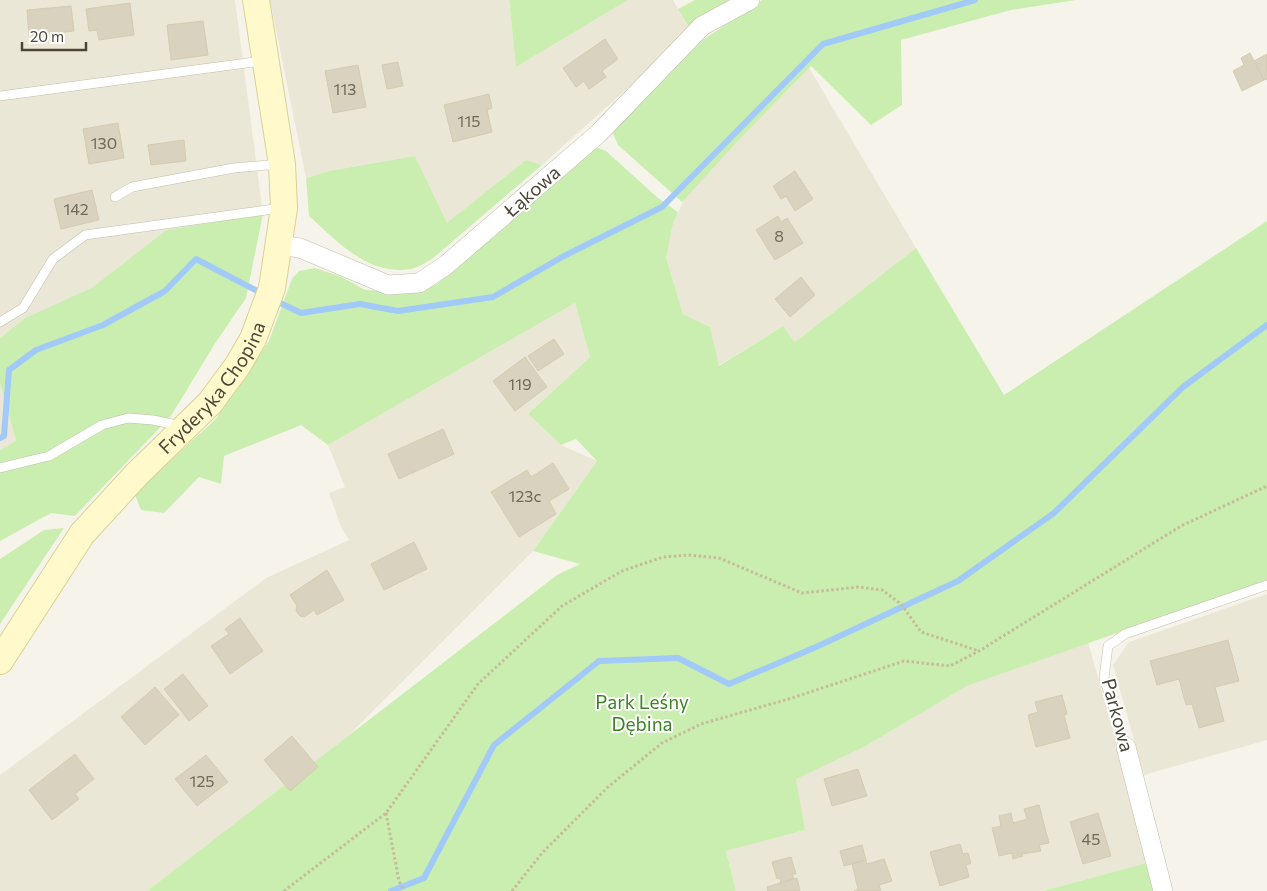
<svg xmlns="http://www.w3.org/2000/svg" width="1267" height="891" font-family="Commissioner,sans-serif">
<rect width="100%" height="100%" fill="#f6f4ea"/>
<g fill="#ebe7d7">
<path d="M0,0H235L263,214L166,230L93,287L25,318L0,338Z"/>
<path d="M270,0H509L516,67L628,0H673L689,27L638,79L542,165L526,160L447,224L415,156L329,171L306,178Z"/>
<path d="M808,66L916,248L795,342L783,326L718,366L710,327L683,314L666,256L673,224L685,197Z"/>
<path d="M575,303L590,357L528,414L561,445L597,461L533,551L347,737L147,891H0V775L266,578L349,540L341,527L329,493L345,487L328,445Z"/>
<path d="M0,383L16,441L0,450Z"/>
<path d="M1267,594V740L1144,775L1113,665L1129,642Z"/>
<path d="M1088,642L1150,862L1043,891H736L726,851L805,830L795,779L864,747L967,686Z"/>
</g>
<g fill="#caeeaf">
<path d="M509,0H628L516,67Z"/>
<path d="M695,0H733L689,27L678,9Z"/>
<path d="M762,0H1076L1011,10L901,40L902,105L871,125L811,66L737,142L682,202L618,145L611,129L703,40Z"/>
<path d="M593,146L606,151L658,198L678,212L673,224L666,257L683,314L710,327L719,366L783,326L795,342L916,248L1004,395L1267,221V580L967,686L864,747L796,779L805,830L726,851L736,891H147L557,575L580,564L533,551L597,461L576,439L561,445L528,414L590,357L575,303L328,445L301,425L224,456L221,484L199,477L164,513L141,510L135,495L163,467L215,420L269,341L292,279L299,271L315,268L342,277L365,290L411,293L437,284Z"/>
<path d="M415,156L447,223L526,160L542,165L432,259C425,263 417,268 410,269C368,276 337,241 309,216L306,178L329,171Z"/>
<path d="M263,214L246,298L214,345L171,416L75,516L51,513L0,541V450L16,441L0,383V338L25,318L93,287L166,230Z"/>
<path d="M64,528L0,624V559L44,530Z"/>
<path d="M1150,862L1156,891H1043Z"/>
</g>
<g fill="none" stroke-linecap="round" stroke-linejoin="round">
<g stroke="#a1caf8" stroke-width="6">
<path d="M274,300L301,313L360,304L398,311L493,297L564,256L662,207L823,44L975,0"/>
<path d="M0,438L4,436L9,370L36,350L103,325L165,291L196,259L263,294"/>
<path d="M391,891L424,878L494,745L599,661L678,658L729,684L816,647L958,581L1054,513L1183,387L1267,325"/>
</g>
</g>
<g fill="#d9d2be" stroke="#d5cbb0">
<path d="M130,3L134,35L99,40L97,30L89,31L86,9Z"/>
<path d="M71,6L74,31L29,36L27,10Z"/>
<path d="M203,21L208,55L171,60L167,25Z"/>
<path d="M605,39L618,59L602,71L606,77L589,89L584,81L576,87L563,68Z"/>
<path d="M1250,53L1264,80L1242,91L1233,71L1244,65L1241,58Z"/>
<path d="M1267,54V79L1264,80L1254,61Z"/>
<path d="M398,62L403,86L387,89L382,65Z"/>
<path d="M358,65L366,107L333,113L325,71Z"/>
<path d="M489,94L492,108L487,110L492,132L453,142L444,105Z"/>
<path d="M118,123L124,158L89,164L83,129Z"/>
<path d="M184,140L186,161L151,165L148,145Z"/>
<path d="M795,171L813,199L795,211L786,196L781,199L773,186Z"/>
<path d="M92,190L99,220L61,229L54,199Z"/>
<path d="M778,216L781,222L787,218L803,243L775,260L756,230Z"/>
<path d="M801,277L815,295L790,317L775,299Z"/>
<path d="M554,339L564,354L538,371L528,356Z"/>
<path d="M525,357L547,387L515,411L493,381Z"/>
<path d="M443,429L454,454L399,479L388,454Z"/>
<path d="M553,463L569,489L549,501L556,514L519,537L491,492L527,470L531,477Z"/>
<path d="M414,542L427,569L384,590L371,564Z"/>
<path d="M327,570L344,600L317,615L314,610L304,617L300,616L296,611L297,606L290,595Z"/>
<path d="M240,618L263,651L230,674L211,646L229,634L225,629Z"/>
<path d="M1228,640L1239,681L1215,687L1224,721L1199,728L1192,704L1186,705L1179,679L1157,685L1150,661Z"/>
<path d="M183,674L208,706L189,721L164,689Z"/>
<path d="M155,687L179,715L145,745L121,717Z"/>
<path d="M1062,695L1067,714L1064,715L1070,738L1036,747L1028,715L1038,712L1035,702Z"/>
<path d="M292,736L318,767L290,791L264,760Z"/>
<path d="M75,754L94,779L75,794L79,799L52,820L29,790Z"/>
<path d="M206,755L228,782L197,806L175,779Z"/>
<path d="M858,769L867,796L832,806L824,779Z"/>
<path d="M1039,805L1049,843L1039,845L1041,851L1022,854L1023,856L1013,859L1012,853L999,856L992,828L1001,826L999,816L1011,813L1013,823L1027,819L1024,809Z"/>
<path d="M1098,813L1111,856L1083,864L1070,822Z"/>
<path d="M960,844L963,854L968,853L971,863L966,865L969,877L940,886L930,852Z"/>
<path d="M862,845L866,860L844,866L840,851Z"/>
<path d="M791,857L796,874H792L794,879L781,883L780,878L777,879L772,862Z"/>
<path d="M884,859L892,881L879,885L881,891H854L858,889L852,864L866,860L867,864Z"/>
<path d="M797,878L800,891H768L767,887Z"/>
</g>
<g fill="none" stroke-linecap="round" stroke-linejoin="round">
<g stroke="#c3beab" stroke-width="10">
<g id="lane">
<path d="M0,96L262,61"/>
<path d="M115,197L132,187L234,168L280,164"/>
<path d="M0,322L23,308L53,259L85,235L281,208"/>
<path d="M0,468L49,456L102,425L128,418L153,420L181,426"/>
<path d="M1126,747L1104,678L1108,646L1125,634L1267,585"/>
</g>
</g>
<g stroke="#c3beab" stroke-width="20">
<g id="street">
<path d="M280,245L300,248L388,285L419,283L446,265L598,134L702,26L750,0"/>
<path d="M1126,747L1163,891"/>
</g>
</g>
<g stroke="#dbd195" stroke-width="28">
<g id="secondary">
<path id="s1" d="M0,661L82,534L137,474L210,403L238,365L253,339L272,288L284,208L282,164L256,0"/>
</g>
</g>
<g stroke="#c6bc9b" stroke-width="3" stroke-dasharray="2.5 2.5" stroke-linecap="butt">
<path d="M386,813L399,881L404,891"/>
<path d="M284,891L386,813L478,684L562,606L622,571L663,557L688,555L719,558L802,593L859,587L882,590L901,604L921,632L979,651"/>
<path d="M512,891L542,853L608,787L662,743L701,724L792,698L904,661L950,666L979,651L1181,526L1267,486"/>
</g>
<use href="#lane" stroke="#fff" stroke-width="9"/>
<use href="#street" stroke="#fff" stroke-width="19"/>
<use href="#secondary" stroke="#fff9cb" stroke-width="26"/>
</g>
<g text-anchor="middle" stroke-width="4" stroke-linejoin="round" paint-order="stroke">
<g font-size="16" fill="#6e6959">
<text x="345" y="95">113</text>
<text x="469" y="127">115</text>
<text x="104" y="149">130</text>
<text x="76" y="215">142</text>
<text x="779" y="242">8</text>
<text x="520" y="390">119</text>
<text x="525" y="502">123c</text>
<text x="202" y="787">125</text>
<text x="1091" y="845">45</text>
</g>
<g font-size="19" fill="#4b4637" stroke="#fff">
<text transform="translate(532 191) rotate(-41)" y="7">Łąkowa</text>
<text dy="7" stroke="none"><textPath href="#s1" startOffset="348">Fryderyka Chopina</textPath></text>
<text transform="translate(1118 715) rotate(75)" y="7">Parkowa</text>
</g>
<g font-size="19" fill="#3c8423" stroke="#fff">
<text x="642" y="709">Park Leśny<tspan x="642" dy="22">Dębina</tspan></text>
</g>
</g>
<path d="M22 42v8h64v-8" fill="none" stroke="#4b4637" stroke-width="2.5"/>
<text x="30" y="42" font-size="15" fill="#4b4637" stroke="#ffffff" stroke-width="4" paint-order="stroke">20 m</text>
</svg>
